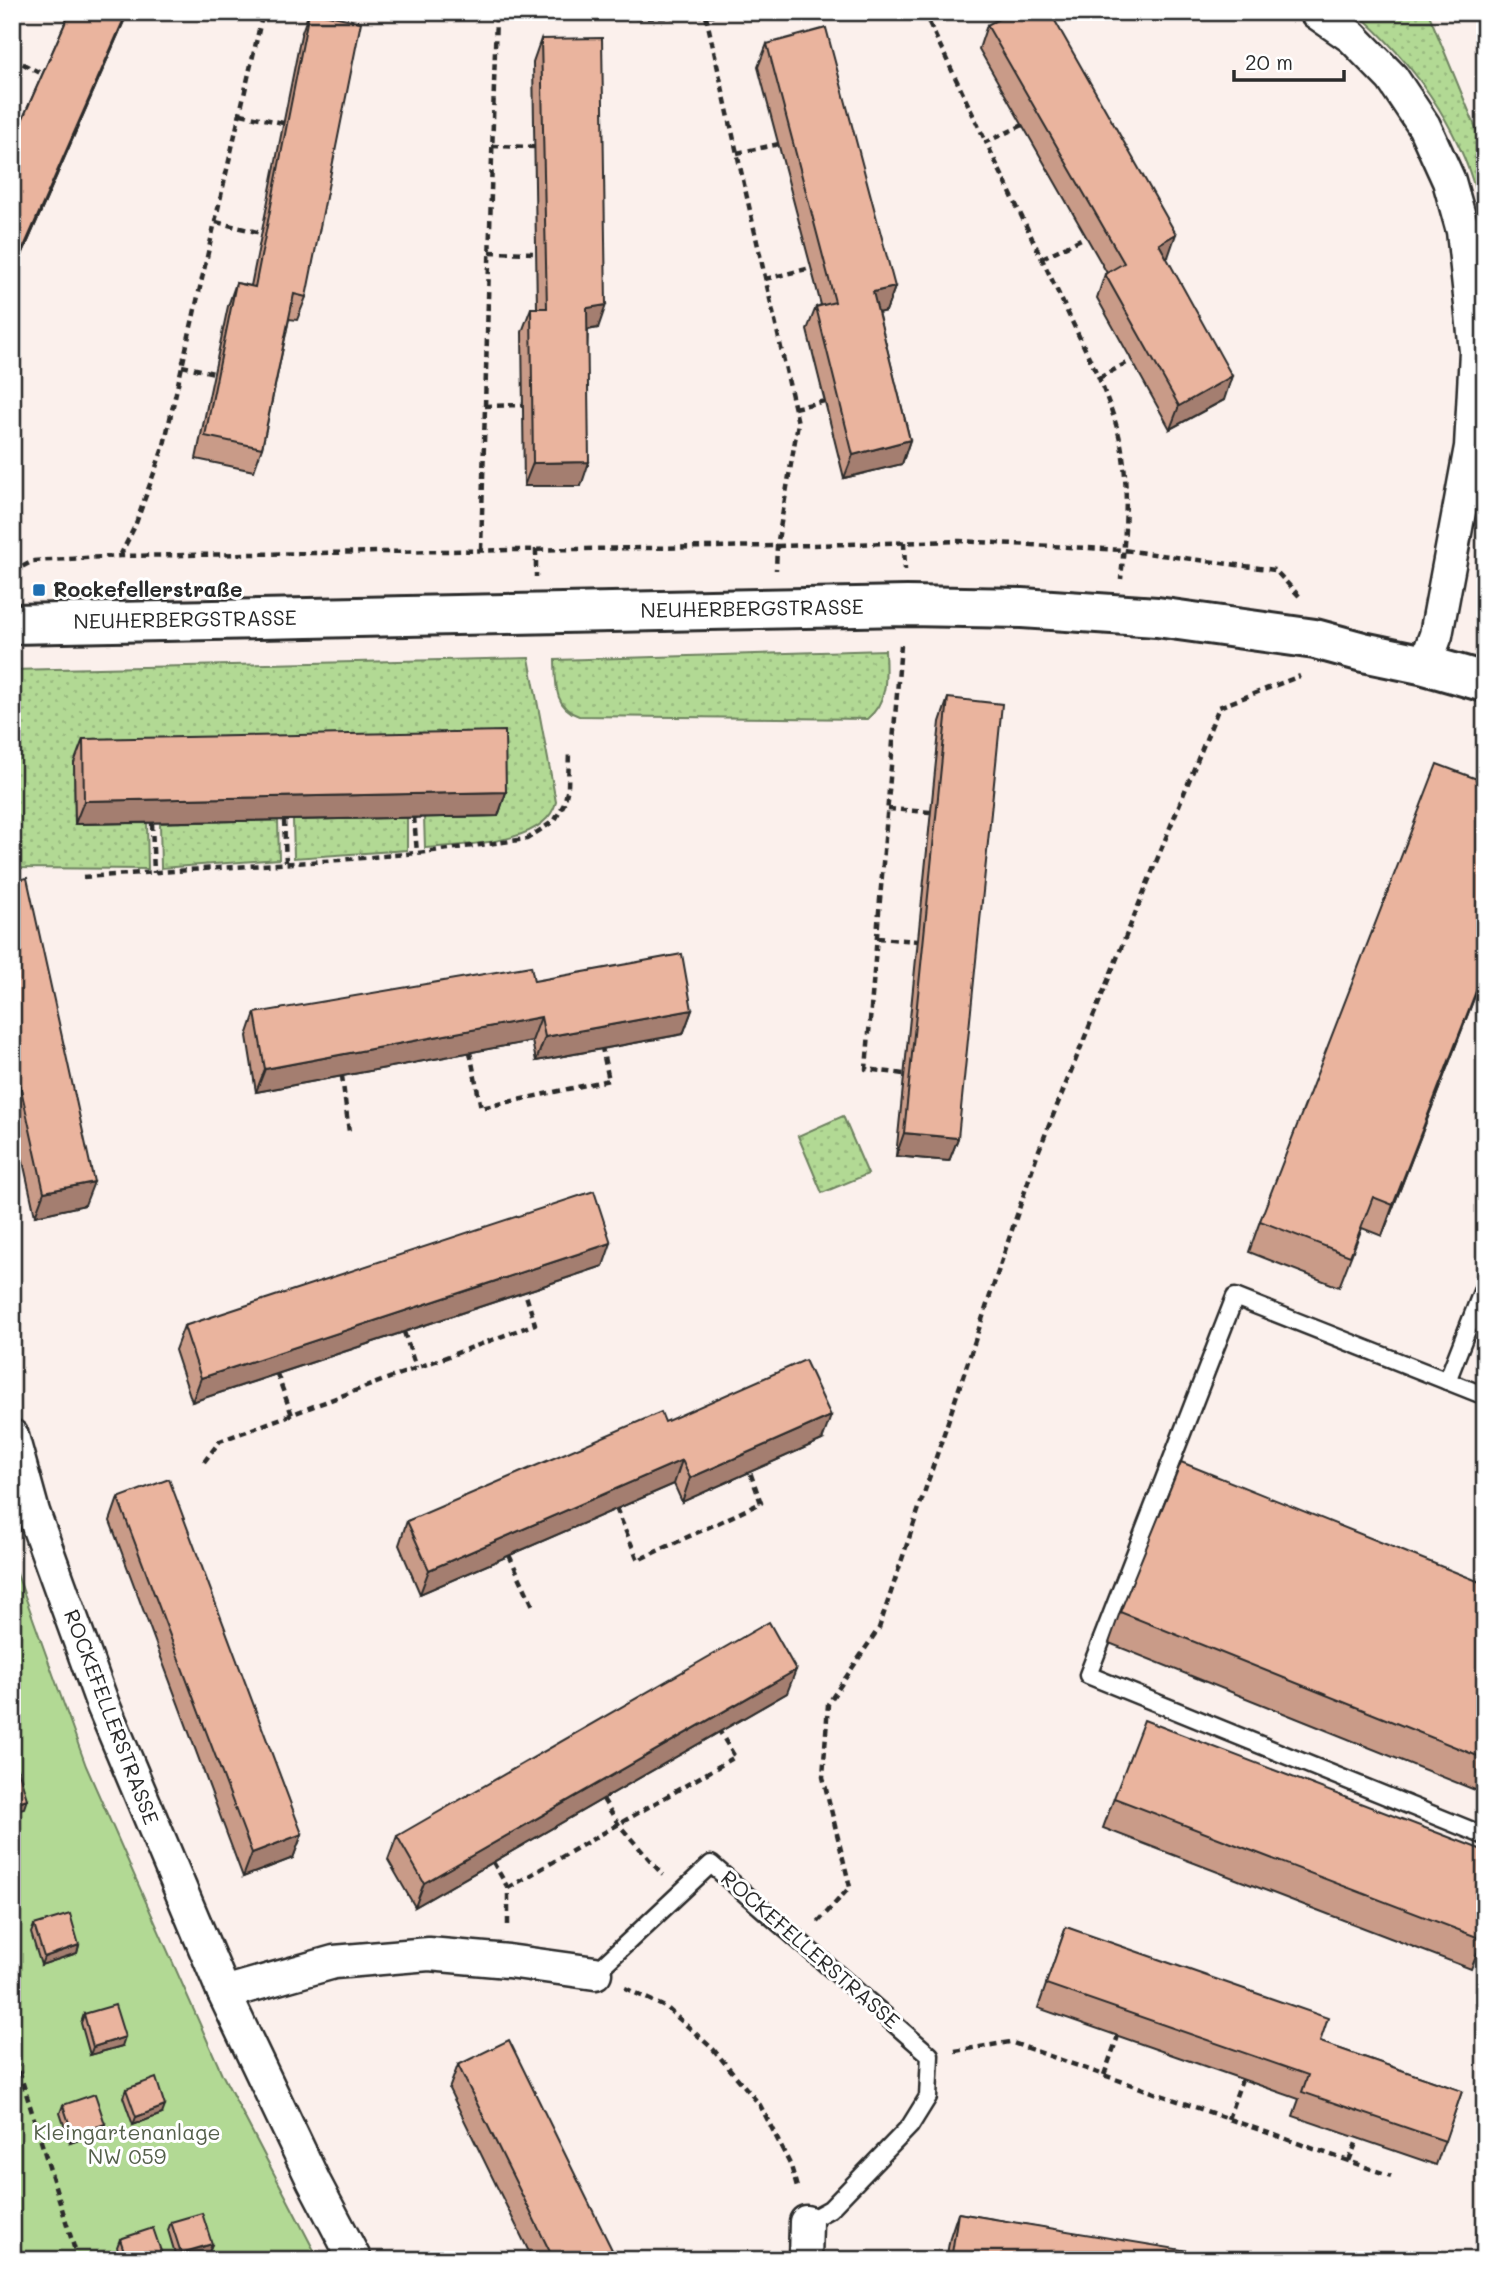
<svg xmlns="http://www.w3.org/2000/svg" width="1497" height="2272" font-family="Mali,sans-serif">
<defs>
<pattern id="grass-dots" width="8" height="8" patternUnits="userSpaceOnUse" patternTransform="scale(1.75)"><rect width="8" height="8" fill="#b2d994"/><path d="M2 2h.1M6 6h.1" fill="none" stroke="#99ba80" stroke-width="1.8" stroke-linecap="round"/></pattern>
</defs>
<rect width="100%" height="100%" fill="#fbf0ec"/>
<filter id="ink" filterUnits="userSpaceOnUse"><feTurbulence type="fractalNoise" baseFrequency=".0143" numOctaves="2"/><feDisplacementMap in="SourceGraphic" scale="14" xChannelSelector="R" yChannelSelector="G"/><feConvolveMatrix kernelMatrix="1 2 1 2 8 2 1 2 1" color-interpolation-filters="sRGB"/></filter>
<g filter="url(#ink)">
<g fill="url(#grass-dots)" stroke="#6e8260" stroke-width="2">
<path d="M1356,12H1428L1485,150V238C1482,224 1480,210 1477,196C1458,124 1411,60 1356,12Z"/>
<path d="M885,650C886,676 889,701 867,719L579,716C553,707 556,683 555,660Z"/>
<path d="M529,658L556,802C545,846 462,844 425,848L424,817L497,816L74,763L75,824L147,823L148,869L12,868V670Z"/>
<path d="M407,817V850L294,858L293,820Z"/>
<path d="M278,820L279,859L161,868L160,823Z"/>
<path d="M843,1116L868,1174L822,1193L798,1136Z"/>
</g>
<path fill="#b2d994" stroke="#6e8260" stroke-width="2" d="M12,1560L86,1766L222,2074L319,2260H12Z"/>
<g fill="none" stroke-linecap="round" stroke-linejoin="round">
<g stroke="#2b2b2b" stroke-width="21">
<g id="service">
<path d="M1447,1381L1485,1284"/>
<path d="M1485,1396L1235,1297L1088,1675L1485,1836"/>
<path d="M595,1973L711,1864L930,2055L928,2097L910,2126L830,2209L806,2222"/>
</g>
</g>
<g stroke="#2b2b2b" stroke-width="37">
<g id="minor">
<path d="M1316,12L1352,37L1392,78L1424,126L1449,181L1463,231L1476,351L1471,447L1436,635L1425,665"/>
<path d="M12,1436L33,1512L103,1705L224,1993L314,2182L355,2260"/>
<path d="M224,1993L334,1962L429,1954L508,1961L595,1973"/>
<path d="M805,2260L806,2222"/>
</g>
</g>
<g stroke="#2b2b2b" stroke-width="44">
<path id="secondary" d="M12,624L907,606L1022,608L1157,617L1315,639L1363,652L1425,665L1485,682"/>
</g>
<g stroke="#2b2b2b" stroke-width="4.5" stroke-dasharray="7 5" stroke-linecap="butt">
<path d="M467,12L640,18L790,12"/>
<path d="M924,12L986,142"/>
<path d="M706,16L798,423L777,546L776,570"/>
<path d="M12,58L44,75"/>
<path d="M241,114L283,123"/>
<path d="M1023,125L986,142L1099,378C1108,401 1118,425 1122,450C1129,492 1125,536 1121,579"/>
<path d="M492,146L535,147"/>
<path d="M737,153L779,144"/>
<path d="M216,222L261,233"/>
<path d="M490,252L536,253"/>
<path d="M1042,258L1087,236"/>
<path d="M765,279L811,268"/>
<path d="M182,366L214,373"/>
<path d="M1099,378L1132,360"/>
<path d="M485,406L523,405"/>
<path d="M794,408L825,401"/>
<path d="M904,542L905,570"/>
<path d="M536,549V577"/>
<path d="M481,550L496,14"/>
<path d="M120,556L135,526L164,445L263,12"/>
<path d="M12,572L33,561L120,556L777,546L960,541L1123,550L1275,570L1300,597"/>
<path d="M901,645L866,1069L904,1074"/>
<path d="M888,809L930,812"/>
<path d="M414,817L417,853"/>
<path d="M284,820L286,862"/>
<path d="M152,823L154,873"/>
<path d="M83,877L339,860L417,853L527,839L555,820L564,804L568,788L569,751"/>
<path d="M877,938L918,941"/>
<path d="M470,1052L481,1108L609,1080L602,1048"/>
<path d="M342,1076L349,1132"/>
<path d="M404,1332L416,1368"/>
<path d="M277,1374L292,1415"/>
<path d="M204,1462L220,1441L535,1324L525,1292"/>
<path d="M616,1508L638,1560L761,1503L750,1472"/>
<path d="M509,1555L534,1608"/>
<path d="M603,1799L619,1825L663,1875"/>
<path d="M493,1862L508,1888V1929"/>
<path d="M508,1888L735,1757L720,1732"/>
<path d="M818,1922L850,1887L823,1777L828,1704L879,1628L1037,1155L1219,707L1300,676"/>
<path d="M625,1988L667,2008L713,2049L760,2105L791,2166L798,2191"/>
<path d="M12,2048L78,2260"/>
<path d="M955,2051L1010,2042L1391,2176"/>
<path d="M1104,2075L1118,2036"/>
<path d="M1228,2119L1242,2079"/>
<path d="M1349,2161L1358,2138"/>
</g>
<use href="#service" stroke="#fff" stroke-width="16"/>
<use href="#minor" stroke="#fff" stroke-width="32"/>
<use href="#secondary" stroke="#fff" stroke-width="38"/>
</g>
<g fill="#c99b88" stroke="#2b2b2b" stroke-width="2">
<path d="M70,12H128L15,271L12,270V143Z"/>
<path d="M309,12L306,297L297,320L289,319L262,448L254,471L196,459L228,306L236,283L251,286L301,35Z"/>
<path d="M987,25L1168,257L1166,258L1224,400L1170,429L1097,298L1105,274L1107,273L979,49Z"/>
<path d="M541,39L598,328L588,330L581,486H524L522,332L531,308H537L533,62Z"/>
<path d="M767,44L895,287L886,311L878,313L910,440L902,464L844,478L807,330L816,307L821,305L758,67Z"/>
<path d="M948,698L958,1138L949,1161L896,1156L940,722Z"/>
<path d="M83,739L506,792L498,816L75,824L74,763Z"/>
<path d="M1485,782V970L1382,1236L1362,1228L1339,1287L1249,1252L1260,1221Z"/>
<path d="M12,881L85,1205L35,1216L12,1111Z"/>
<path d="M534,981L692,1010L683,1034L536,1061L532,1041L256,1092L247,1036L255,1013Z"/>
<path d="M603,1266L192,1402L175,1350L184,1326Z"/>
<path d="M665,1422L822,1440L682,1502L674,1484L420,1594L399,1545L407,1521Z"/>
<path d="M118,1498L302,1834L293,1858L243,1877L110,1521Z"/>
<path d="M1485,1584V1794L1109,1643L1120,1612Z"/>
<path d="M787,1693L415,1907L388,1860L397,1836Z"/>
<path d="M1114,1798L1485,1851V1934L1471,1969L1103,1828Z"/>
<path d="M34,1925L79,1945L77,1953L41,1965L31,1933Z"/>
<path d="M1066,1927L1320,2042L1462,2091L1436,2165L1293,2116L1299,2099L1038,2008Z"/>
<path d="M84,2014L122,2046L90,2055L81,2023Z"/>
<path d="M458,2065L617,2260H533L449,2089Z"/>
<path d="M126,2089L162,2114L133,2125L123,2097Z"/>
<path d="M63,2105L102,2132L70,2143L60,2113Z"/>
<path d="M958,2213L1231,2260H946L950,2237Z"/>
<path d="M171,2222L212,2244L209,2252L183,2260H177L168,2230Z"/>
<path d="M120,2239L164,2260H122L117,2247Z"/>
</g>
<g fill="#a47e6f" stroke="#2b2b2b" stroke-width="2">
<path d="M127,12H128L124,21L15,271L24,247Z"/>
<path d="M1176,234L1168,257L1150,268L1159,244Z"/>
<path d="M895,287L886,311L864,316L873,292Z"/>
<path d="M606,305L598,328L579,331L587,308Z"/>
<path d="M1232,376L1224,400L1170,429L1179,406Z"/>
<path d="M910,440L902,464L844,478L853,455Z"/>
<path d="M589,462L581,486H524L533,463Z"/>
<path d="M506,792L498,816L75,824L84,801Z"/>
<path d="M1485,968L1483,975L1382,1236L1393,1205Z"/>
<path d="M692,1010L683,1034L536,1061L545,1037Z"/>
<path d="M541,1017L532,1041L256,1092L265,1069Z"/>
<path d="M904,1133L958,1138L949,1161L896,1156Z"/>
<path d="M94,1182L85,1205L35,1216L44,1192Z"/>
<path d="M611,1243L603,1266L192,1402L201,1378Z"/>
<path d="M831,1416L822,1440L682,1502L690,1478Z"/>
<path d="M682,1460L674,1484L420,1594L429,1570Z"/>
<path d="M796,1670L787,1693L415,1907L424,1883Z"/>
<path d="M27,1799L24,1808L12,1811V1804Z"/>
<path d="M302,1834L293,1858L243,1877L252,1853Z"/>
<path d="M79,1945L77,1953L41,1965L44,1957Z"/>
<path d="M125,2037L122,2046L90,2055L93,2047Z"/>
<path d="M165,2106L162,2114L133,2125L136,2117Z"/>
<path d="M105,2124L102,2132L70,2143L73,2135Z"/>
<path d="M212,2244L209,2252L183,2260H179L181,2253Z"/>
</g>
<g fill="#eab49e" stroke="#2b2b2b" stroke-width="2">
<path d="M70,12H127L24,247L12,243V143Z"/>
<path d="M309,12H314L361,22L306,297L294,294L262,448L205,436L236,283L255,287Z"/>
<path d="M1012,12H1050L1176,234L1159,244L1232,376L1179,406L1105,274L1124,263L987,25Z"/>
<path d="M826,28L895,287L873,292L910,440L853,455L816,307L835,302L767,44Z"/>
<path d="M602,38L606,305L587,308L589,462L533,463L531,308H547L541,39Z"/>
<path d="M948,698L1002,704L958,1138L904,1133Z"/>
<path d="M505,731L506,792L84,801L83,739Z"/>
<path d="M1437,764L1485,782V968L1393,1205L1373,1197L1350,1256L1260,1221Z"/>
<path d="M27,878L94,1182L44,1192L12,1049V881Z"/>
<path d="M682,954L692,1010L545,1037L541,1017L265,1069L255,1013L531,966L534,981Z"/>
<path d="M594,1191L611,1243L201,1378L184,1326Z"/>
<path d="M805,1360L831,1416L690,1478L682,1460L429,1570L407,1521L661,1412L665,1422Z"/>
<path d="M1181,1462L1485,1584V1759L1120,1612Z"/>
<path d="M169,1479L302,1834L252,1853L118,1498Z"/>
<path d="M769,1622L796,1670L424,1883L397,1836Z"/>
<path d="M1144,1720L1485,1851V1932L1482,1939L1114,1798Z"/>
<path d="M18,1769L27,1799L12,1804V1770Z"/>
<path d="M70,1914L79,1945L44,1957L34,1925Z"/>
<path d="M1066,1927L1328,2018L1320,2042L1462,2091L1445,2141L1302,2092L1308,2075L1046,1984Z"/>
<path d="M115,2005L125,2037L93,2047L84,2014Z"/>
<path d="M509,2040L617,2260H554L458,2065Z"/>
<path d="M156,2078L165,2106L136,2117L126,2089Z"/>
<path d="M95,2094L105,2124L73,2135L63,2105Z"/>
<path d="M202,2213L212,2244L181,2253L171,2222Z"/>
<path d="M958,2213L1231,2258V2260H951Z"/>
<path d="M153,2228L164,2260H127L120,2239Z"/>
</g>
</g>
<rect fill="#1f6fb2" stroke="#fff" stroke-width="2.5" x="32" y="583" width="14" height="14" rx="3.5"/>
<g text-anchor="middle" stroke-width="6" stroke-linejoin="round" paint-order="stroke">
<g font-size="21" font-weight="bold" fill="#2b2b2b" stroke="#fff" text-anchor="start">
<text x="53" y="597">Rockefellerstraße</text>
</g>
<g font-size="21" fill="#2b2b2b" stroke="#fff">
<text transform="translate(752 609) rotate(-1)" y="7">NEUHERBERGSTRASSE</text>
<text transform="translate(185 620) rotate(-1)" y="7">NEUHERBERGSTRASSE</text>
<text transform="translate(111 1717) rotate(69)" y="7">ROCKEFELLERSTRASSE</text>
<text transform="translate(810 1950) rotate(41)" y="7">ROCKEFELLERSTRASSE</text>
</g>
<g font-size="21" fill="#545f4a" stroke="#fff">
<text x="127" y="2140">Kleingartenanlage<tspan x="127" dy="24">NW 059</tspan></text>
</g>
</g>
<rect width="1497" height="2272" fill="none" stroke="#fff" stroke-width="42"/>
<rect x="21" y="21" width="1455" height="2230" fill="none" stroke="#2b2b2b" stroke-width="2.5" filter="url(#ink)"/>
<path d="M1234 70v10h110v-10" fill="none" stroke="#2b2b2b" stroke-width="3.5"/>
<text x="1245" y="70" font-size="21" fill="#2b2b2b" stroke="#ffffff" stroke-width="5" paint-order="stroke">20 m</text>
</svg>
